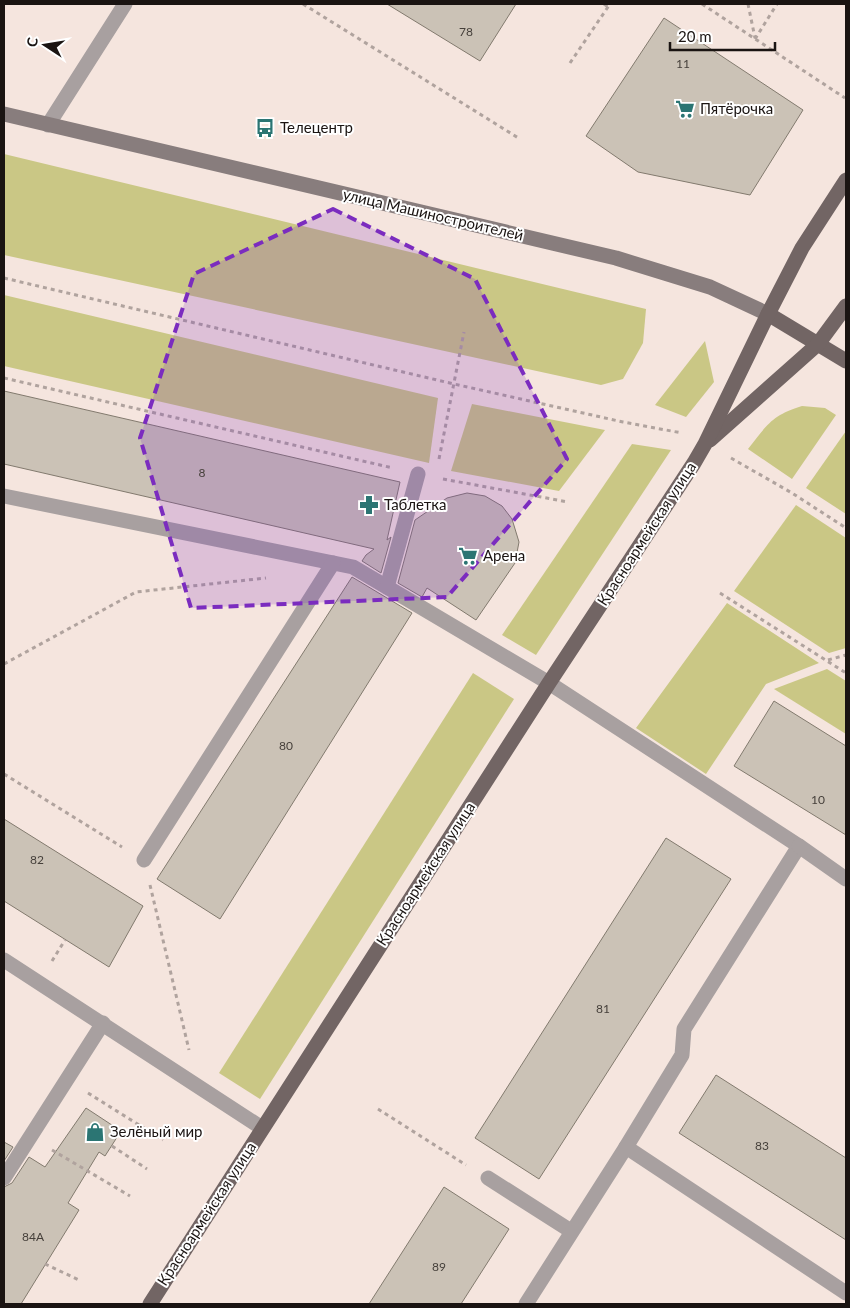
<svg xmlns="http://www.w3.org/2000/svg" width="850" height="1308" font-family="Lato,sans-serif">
<rect width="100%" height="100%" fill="#f5e5de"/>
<g fill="#cac785">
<path d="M4,154L646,309L643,343L623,379L601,385L4,255Z"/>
<path d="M4,295L438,398L429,463L4,366Z"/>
<path d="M705,341L714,382L686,417L655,405Z"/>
<path d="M472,404L605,430L559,491L451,471Z"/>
<path d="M802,406L825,408L836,415L792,479L748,449C767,425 772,415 802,406Z"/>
<path d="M846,431V514L806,488Z"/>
<path d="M632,444L671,450L536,655L502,635Z"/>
<path d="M796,505L846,538V648L829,653L734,591Z"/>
<path d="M727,603L819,663L766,684L706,774L636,728Z"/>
<path d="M827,669L846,681V734L774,689Z"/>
<path d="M473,673L514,699L260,1099L219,1073Z"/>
</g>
<g fill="#cbc2b6" stroke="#827a6e">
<path d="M387,4H516L480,61Z"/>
<path d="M664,18L803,110L750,195L638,172L586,136Z"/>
<path d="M4,391L400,482L387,540L391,537L381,573L362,561L366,555L374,549L4,464Z"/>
<path d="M467,493L485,496L502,506L512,519L519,542L515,563L476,620L427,588L422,597L398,583L415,520L447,498Z"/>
<path d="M352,577L412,613L220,919L157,879Z"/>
<path d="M774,701L846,746V835L734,766Z"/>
<path d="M4,819L143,906L109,967L4,901Z"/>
<path d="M666,838L731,879L539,1179L475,1138Z"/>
<path d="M716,1075L846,1158V1240L679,1133Z"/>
<path d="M86,1108L121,1131L105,1156L99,1152L68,1203L79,1210L21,1304H4V1187L12,1183L29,1157L45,1167Z"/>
<path d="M4,1142L13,1147L4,1161Z"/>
<path d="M444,1187L509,1229L461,1304H369Z"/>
</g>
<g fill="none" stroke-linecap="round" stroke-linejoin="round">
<g stroke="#b0a39e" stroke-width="3" stroke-dasharray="4 4" stroke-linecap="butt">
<path d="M303,4L520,139"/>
<path d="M604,4L608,7"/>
<path d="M702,4L845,98"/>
<path d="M748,4L755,38"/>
<path d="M755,39L777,4"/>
<path d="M570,63L610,4"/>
<path d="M4,278L454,384L623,422L682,433"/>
<path d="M4,378L393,468"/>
<path d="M731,458L792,493L846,528"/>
<path d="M439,459L464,332"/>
<path d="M443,479L568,502"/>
<path d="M720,593L846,673"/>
<path d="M828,660L846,655"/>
<path d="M4,664L136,592L266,578"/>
<path d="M4,774L122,847"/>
<path d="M150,885L189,1050"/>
<path d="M52,961L65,940"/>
<path d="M88,1093L163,1140"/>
<path d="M378,1109L466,1165"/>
<path d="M112,1146L147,1169"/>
<path d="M52,1150L130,1196"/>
<path d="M45,1264L79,1280"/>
</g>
<g stroke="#a8a0a0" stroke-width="15">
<path d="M48,125L125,4"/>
<path d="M4,496L353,567L549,683L799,846L684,1029L682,1055L626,1147"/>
<path d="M387,587L418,474"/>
<path d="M799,846L846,879"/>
<path d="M144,860L333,563"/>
<path d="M4,960L262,1128"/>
<path d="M4,1178L103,1023"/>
<path d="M488,1178L571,1231"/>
<path d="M526,1304L626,1147L846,1293"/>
</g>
<path stroke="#887d7d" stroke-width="15" d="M4,114L616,258L710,287L768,314"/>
<g stroke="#726564" stroke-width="15">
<path d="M768,314L846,361"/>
<path d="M710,440L818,344L846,306"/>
<path d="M150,1304L549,683L694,463L705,444L768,314L802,248L846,180"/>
</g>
</g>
<path fill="#7b2cbf" fill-opacity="0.2" stroke="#7b2cbf" stroke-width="4" stroke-dasharray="10 6" stroke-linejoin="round" d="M333,209L475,279L567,459L447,597L191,608L140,438L194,274Z"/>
<defs>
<g id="supermarket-bare" transform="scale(1.5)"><path d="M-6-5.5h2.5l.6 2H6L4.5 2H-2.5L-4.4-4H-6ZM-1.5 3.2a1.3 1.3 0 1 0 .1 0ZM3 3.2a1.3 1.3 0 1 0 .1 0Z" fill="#2b7573" stroke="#fff" stroke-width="2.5" paint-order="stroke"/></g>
<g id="bus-bare" transform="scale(1.5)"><path d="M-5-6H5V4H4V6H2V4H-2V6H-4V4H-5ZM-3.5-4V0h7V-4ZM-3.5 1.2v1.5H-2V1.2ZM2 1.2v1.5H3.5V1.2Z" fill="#2b7573" stroke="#fff" stroke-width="2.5" paint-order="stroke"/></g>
<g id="pharmacy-bare" transform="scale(1.5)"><path d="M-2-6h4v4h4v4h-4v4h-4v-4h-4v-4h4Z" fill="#2b7573" stroke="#fff" stroke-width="2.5" paint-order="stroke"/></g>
<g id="shop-bare" transform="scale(1.5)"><path d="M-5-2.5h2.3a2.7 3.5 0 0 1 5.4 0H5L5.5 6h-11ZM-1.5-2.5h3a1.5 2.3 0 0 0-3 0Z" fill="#2b7573" stroke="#fff" stroke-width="2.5" paint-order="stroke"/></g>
</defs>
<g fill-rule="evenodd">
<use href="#supermarket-bare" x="685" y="109"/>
<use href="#bus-bare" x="265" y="128"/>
<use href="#pharmacy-bare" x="369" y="505"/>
<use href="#supermarket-bare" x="468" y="556"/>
<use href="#shop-bare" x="95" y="1132"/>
</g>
<g text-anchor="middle" stroke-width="4" stroke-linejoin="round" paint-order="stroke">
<g font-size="12" fill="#46403b">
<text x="466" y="36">78</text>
<text x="683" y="68">11</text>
<text x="202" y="477">8</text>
<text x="286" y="750">80</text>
<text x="818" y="804">10</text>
<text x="37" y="864">82</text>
<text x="603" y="1013">81</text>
<text x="762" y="1150">83</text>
<text x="33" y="1241">84А</text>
<text x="439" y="1271">89</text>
</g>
<g font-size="15" fill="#1a1412" stroke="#fff" text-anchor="start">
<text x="700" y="114">Пятёрочка</text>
<text x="280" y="133">Телецентр</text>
<text x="384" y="510">Таблетка</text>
<text x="483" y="561">Арена</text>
<text x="110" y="1137">Зелёный мир</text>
</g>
<g font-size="15" fill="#1a1412" stroke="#fff">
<text transform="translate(433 215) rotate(13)" y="5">улица Машиностроителей</text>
<text transform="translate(647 534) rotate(-57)" y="5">Красноармейская улица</text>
<text transform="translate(426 874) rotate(-57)" y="5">Красноармейская улица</text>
<text transform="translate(207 1214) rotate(-57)" y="5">Красноармейская улица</text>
</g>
</g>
<rect width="850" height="1308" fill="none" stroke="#1a1412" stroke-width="10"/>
<g transform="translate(45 45) rotate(282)" stroke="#ffffff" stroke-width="4" paint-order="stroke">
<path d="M0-4L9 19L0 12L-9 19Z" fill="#1a1412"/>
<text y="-8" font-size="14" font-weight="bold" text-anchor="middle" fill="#1a1412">С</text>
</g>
<path d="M670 42v8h105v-8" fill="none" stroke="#1a1412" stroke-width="2.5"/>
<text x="678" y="42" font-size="15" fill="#1a1412" stroke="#ffffff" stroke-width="4" paint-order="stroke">20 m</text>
</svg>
